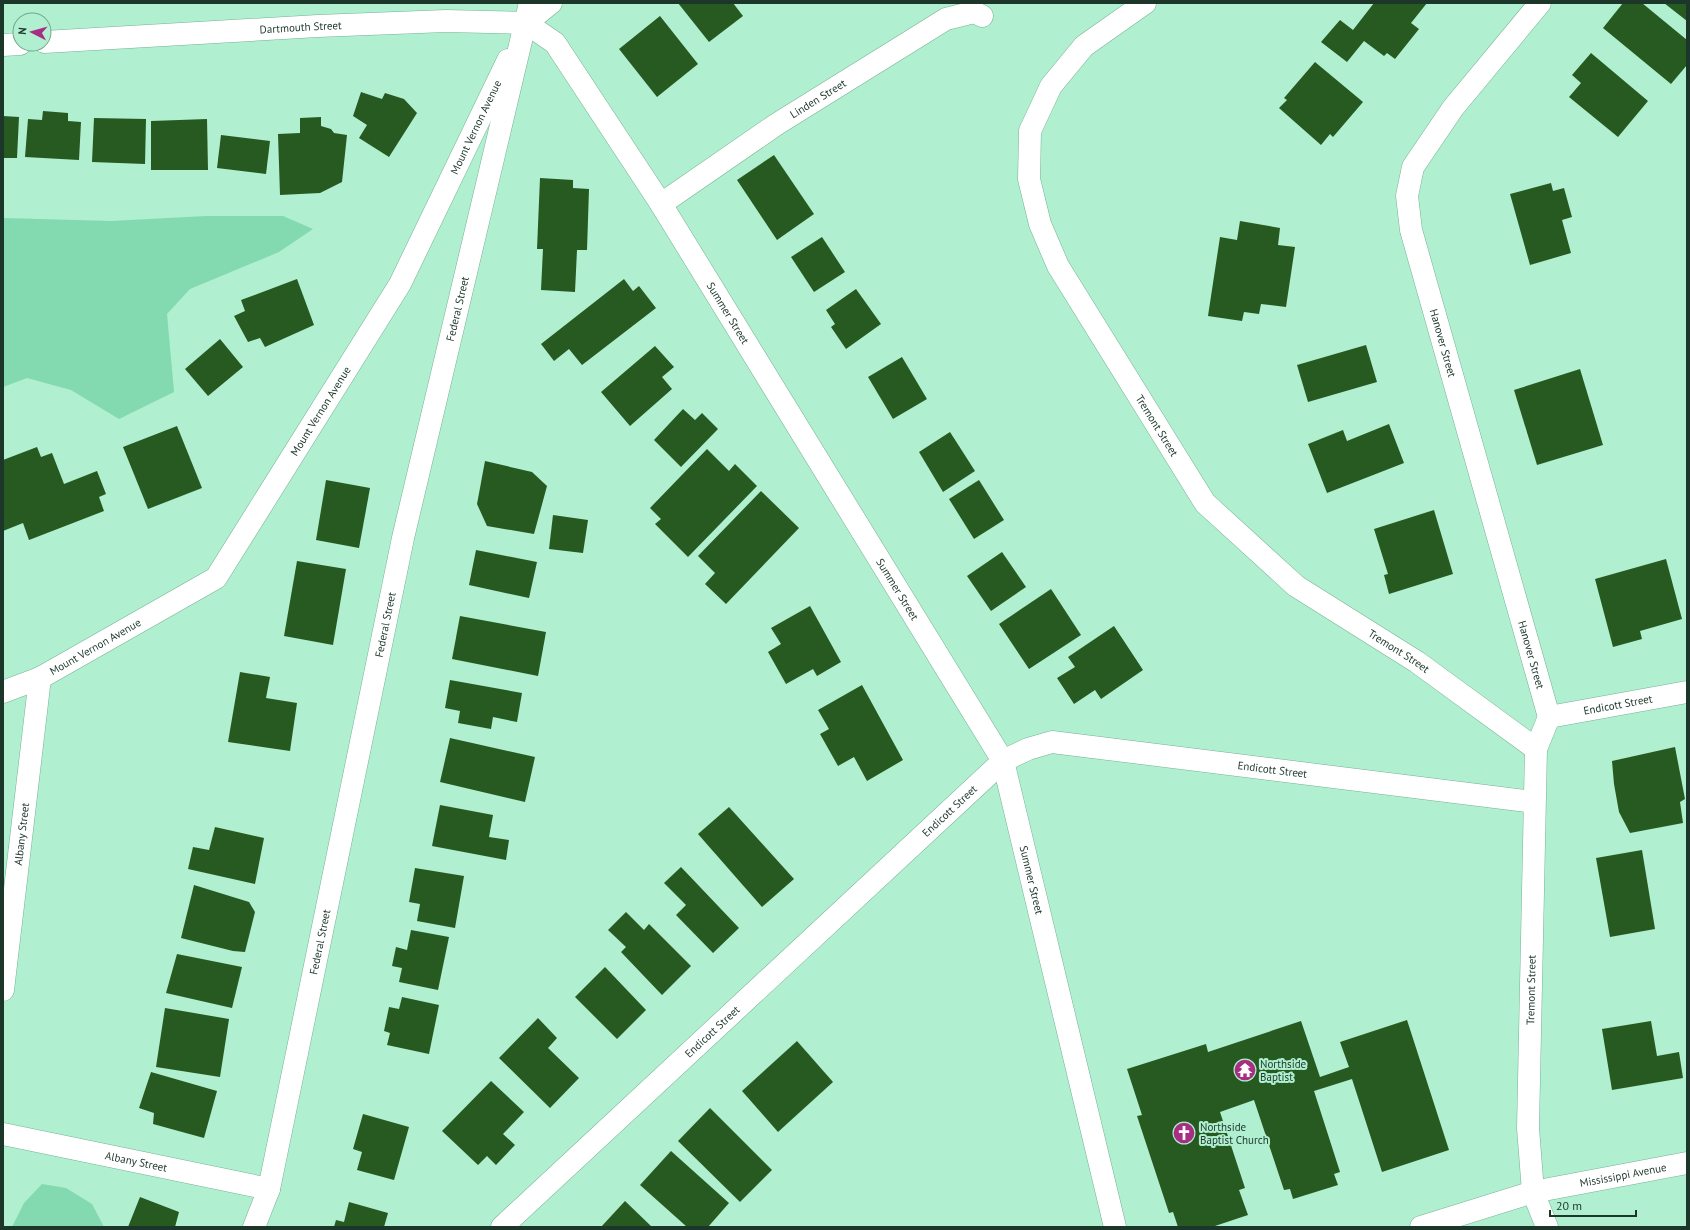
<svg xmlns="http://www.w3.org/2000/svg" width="1690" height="1230" font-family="'PT Sans',sans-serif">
<rect width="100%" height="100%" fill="#b0efcf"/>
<g fill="#83d9b0">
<path d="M206,216H283L313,229L279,252L190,289L167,314L174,392L119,419L71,390L27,378L3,387V218L111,221Z"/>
<path d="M42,1184L66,1188L92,1204L104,1227H12L24,1203Z"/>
</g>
<g fill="#265a21">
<path d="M678,3H733L743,16L709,42Z"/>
<path d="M1374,3H1427L1411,23L1419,29L1395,59L1387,53L1384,56L1364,41L1347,62L1321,42L1340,20L1353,30Z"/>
<path d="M1623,3H1642L1687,40V65L1671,84L1603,28Z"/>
<path d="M1664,3H1687V21Z"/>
<path d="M660,16L698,64L657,97L619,49Z"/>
<path d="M1591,53L1648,101L1618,137L1569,97L1581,83L1572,75Z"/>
<path d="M1315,62L1363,102L1333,137L1330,134L1321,145L1279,108L1287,100L1284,98Z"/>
<path d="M361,92L382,99L385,93L404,99L417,113L389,157L359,138L367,125L353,116Z"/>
<path d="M43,111L68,113V121L81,122L79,160L25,157L28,119L42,120Z"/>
<path d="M3,116L19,117L17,158H3Z"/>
<path d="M321,117V126L331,129L334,133L347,135L342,182L320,193L280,195L278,134L300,133V118Z"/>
<path d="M94,118L146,119L145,164L92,162Z"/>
<path d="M207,119L208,170H151V121Z"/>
<path d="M221,135L270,141L266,174L217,168Z"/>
<path d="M774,155L814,214L777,240L737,180Z"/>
<path d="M540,178L573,180V188L589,189L587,250H577L575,292L541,290L543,249H537Z"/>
<path d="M1551,183L1553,191L1564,188L1572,217L1562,220L1571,253L1530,265L1510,194Z"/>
<path d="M1240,221L1280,228L1278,245L1295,247L1286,307L1261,304L1259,314L1244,312L1242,321L1208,316L1220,237L1237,240Z"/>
<path d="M822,237L845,272L814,292L791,257Z"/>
<path d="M297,279L314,325L265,347L260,338L248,342L234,316L245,311L241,300Z"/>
<path d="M624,279L633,291L639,286L656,308L582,365L569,349L554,361L541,344Z"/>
<path d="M856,289L881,324L846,349L831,327L835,324L826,310Z"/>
<path d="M220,339L243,367L208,396L185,369Z"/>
<path d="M1366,345L1377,382L1308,402L1297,365Z"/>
<path d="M655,346L674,367L662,377L672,389L630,426L601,392Z"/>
<path d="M902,357L927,399L893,419L868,377Z"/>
<path d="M1580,369L1603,445L1537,465L1514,390Z"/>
<path d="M683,409L695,420L702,413L718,429L681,467L654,440Z"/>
<path d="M1389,424L1404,463L1327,493L1308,444L1343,430L1347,441Z"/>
<path d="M177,426L202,488L148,509L123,447Z"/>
<path d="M950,432L975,471L943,492L919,452Z"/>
<path d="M37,447L41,457L52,453L64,484L97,471L106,494L99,497L104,511L29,540L23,523L3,531V460Z"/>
<path d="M707,449L729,471L735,464L757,486L688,557L655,524L661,519L650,508Z"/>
<path d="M485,461L532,472L547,486L534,534L487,526L477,504Z"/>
<path d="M326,480L370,488L359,548L316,540Z"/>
<path d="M979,480L1004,520L974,539L949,499Z"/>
<path d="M761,491L799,528L726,604L705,584L715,573L698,556Z"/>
<path d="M1434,510L1453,574L1389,594L1384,575L1388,574L1374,529Z"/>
<path d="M553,515L588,520L583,553L549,549Z"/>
<path d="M476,550L537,562L529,598L469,585Z"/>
<path d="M1002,552L1026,587L991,611L967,576Z"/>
<path d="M1666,559L1682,619L1640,631L1642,639L1613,647L1595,579Z"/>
<path d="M297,561L346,569L333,645L284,636Z"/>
<path d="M1051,589L1081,635L1029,669L999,624Z"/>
<path d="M810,606L841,662L817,676L813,669L786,684L768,652L781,644L771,628Z"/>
<path d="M460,616L546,632L538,676L452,659Z"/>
<path d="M1114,626L1143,670L1101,699L1095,690L1074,704L1057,678L1075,667L1068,657Z"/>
<path d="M240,672L270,677L266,698L297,703L290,751L228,742Z"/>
<path d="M450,680L522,693L517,722L493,717L491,729L458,723L460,711L445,708Z"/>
<path d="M862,685L903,760L867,781L854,757L838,766L820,734L829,729L818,710Z"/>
<path d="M450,738L535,757L525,802L440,782Z"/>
<path d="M1675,747L1685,799L1680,802L1683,823L1630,833L1619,812L1614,784L1612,761Z"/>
<path d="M440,805L493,815L489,837L509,840L506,860L432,846Z"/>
<path d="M729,807L794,879L762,907L698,834Z"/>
<path d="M215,827L264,838L255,884L188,869L193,847L209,850Z"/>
<path d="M1642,850L1655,929L1610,937L1596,858Z"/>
<path d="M681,867L739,928L713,953L676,915L686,905L664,883Z"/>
<path d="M415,868L464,876L455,928L417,921L420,904L409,902Z"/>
<path d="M194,885L249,902L255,912L245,952L233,951L181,938Z"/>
<path d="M626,912L644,930L649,924L691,966L662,995L621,952L626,947L608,930Z"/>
<path d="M411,930L449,937L438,990L399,982L402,968L392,966L396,947L407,950Z"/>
<path d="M177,954L242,967L232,1008L166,993Z"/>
<path d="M605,967L646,1010L617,1039L575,997Z"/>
<path d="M402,997L439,1005L429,1054L387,1045L390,1033L384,1031L389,1007L399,1009Z"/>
<path d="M165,1008L229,1019L220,1077L156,1067Z"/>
<path d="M538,1018L557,1038L548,1048L579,1078L550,1108L499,1058Z"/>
<path d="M1407,1020L1449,1150L1382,1172L1352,1079L1314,1091L1340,1172L1334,1174L1338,1185L1293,1199L1290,1189L1284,1190L1254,1100L1220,1112L1245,1188L1239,1190L1248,1215L1212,1227H1178L1173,1212L1169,1213L1137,1116L1142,1115L1127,1069L1206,1044L1208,1052L1301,1021L1320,1077L1349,1067L1340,1042Z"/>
<path d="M1651,1021L1657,1056L1679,1052L1683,1078L1612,1090L1602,1029Z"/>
<path d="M797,1041L833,1082L778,1132L742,1091Z"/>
<path d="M151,1072L217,1091L204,1138L153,1124L154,1113L139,1108Z"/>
<path d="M491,1081L524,1112L503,1134L515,1145L496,1165L487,1156L478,1165L442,1131Z"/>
<path d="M710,1108L772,1170L740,1202L678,1141Z"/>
<path d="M363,1114L409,1127L394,1180L357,1170L362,1152L353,1149Z"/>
<path d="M671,1151L729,1203L708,1227H687L640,1185Z"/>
<path d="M140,1197L179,1212L175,1227H128Z"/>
<path d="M625,1201L652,1227H601Z"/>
<path d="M349,1202L388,1213L384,1227H334L336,1220L344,1222Z"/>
</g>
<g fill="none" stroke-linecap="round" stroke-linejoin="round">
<g stroke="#76b394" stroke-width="23">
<g id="minor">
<path id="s1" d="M1145,3L1084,46L1051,86L1030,131L1029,179L1040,224L1058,266L1205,503L1296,586L1417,662L1536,749"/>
<path id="s2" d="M1540,3L1453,108L1413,167L1407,196L1411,230L1549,717"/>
<path id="s3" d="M526,23L555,43L661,204L1003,761L1115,1227"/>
<path id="s4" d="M44,42L318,26L446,21L526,23L551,3"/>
<path d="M3,45L20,44"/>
<path id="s5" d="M661,204L777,124L946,19L974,12L982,16"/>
<path id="s6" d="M3,692L40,678L216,578L400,284L508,60"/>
<path id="s7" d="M1549,717L1687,692"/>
<path id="s8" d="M3,990L40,678"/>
<path id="s9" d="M3,1134L269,1189"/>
<path id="s10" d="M254,1227L269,1189L403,538L530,3"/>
<path id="s11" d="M502,1227L1003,761L1028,749L1052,742L1534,802"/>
<path id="s12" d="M1547,1227L1533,1192L1528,1128L1536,749L1549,717"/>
</g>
</g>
<g stroke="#76b394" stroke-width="23">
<g id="tertiary">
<path id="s13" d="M1421,1227L1533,1192L1687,1163"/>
</g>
</g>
<use href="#minor" stroke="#fff" stroke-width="22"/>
<use href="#tertiary" stroke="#fff" stroke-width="22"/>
</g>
<defs>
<g id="temple-disc" transform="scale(1.15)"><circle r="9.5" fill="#a72e83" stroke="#b0efcf"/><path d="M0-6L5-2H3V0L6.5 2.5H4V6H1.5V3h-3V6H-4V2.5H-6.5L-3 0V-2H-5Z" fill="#fff"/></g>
<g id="church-disc" transform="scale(1.15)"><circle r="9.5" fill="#a72e83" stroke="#b0efcf"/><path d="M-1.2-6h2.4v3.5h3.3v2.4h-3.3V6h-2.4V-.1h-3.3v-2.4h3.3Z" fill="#fff"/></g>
</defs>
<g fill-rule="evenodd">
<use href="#temple-disc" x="1245" y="1070"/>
<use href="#church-disc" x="1184" y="1133"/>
</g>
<g text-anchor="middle" stroke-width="4" stroke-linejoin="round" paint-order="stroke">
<g font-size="11" fill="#1d362a" stroke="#b0efcf">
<text dy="4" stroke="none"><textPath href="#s4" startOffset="257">Dartmouth Street</textPath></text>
<text dy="4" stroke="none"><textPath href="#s5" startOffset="189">Linden Street</textPath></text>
<text dy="4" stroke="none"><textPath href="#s6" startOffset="763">Mount Vernon Avenue</textPath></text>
<text dy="4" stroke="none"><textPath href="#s10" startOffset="941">Federal Street</textPath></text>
<text dy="4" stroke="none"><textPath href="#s3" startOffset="356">Summer Street</textPath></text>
<text dy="4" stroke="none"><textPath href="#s2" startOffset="389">Hanover Street</textPath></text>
<text dy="4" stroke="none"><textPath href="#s6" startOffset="439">Mount Vernon Avenue</textPath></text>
<text dy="4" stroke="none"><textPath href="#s1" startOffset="504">Tremont Street</textPath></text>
<text dy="4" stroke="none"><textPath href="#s3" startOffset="680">Summer Street</textPath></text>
<text dy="4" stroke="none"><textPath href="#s10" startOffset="617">Federal Street</textPath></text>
<text dy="4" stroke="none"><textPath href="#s6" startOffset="103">Mount Vernon Avenue</textPath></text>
<text dy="4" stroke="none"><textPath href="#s1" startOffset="840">Tremont Street</textPath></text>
<text dy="4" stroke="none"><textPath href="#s2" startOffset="713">Hanover Street</textPath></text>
<text dy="4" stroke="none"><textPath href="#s7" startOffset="70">Endicott Street</textPath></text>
<text dy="4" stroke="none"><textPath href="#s11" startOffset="959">Endicott Street</textPath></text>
<text dy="4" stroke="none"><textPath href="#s11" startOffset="611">Endicott Street</textPath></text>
<text dy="4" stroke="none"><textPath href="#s8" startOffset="157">Albany Street</textPath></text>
<text dy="4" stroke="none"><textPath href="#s3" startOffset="1004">Summer Street</textPath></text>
<text dy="4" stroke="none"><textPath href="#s10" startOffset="293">Federal Street</textPath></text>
<text dy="4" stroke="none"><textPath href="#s12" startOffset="240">Tremont Street</textPath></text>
<text dy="4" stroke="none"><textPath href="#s11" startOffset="287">Endicott Street</textPath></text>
<text dy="4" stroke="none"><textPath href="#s9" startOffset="136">Albany Street</textPath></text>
<text dy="4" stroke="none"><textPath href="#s13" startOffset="209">Mississippi Avenue</textPath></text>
</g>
<g font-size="11" fill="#1d362a" stroke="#b0efcf" text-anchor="start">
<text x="1260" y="1068">Northside<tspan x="1260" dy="13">Baptist</tspan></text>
<text x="1200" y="1131">Northside<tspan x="1200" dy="13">Baptist Church</tspan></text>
</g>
</g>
<rect width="1690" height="1230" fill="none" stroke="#1d362a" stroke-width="8"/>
<g transform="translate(32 32) rotate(276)"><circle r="19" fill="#b0efcf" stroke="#75a58d"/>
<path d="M0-3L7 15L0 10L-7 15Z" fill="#a72e83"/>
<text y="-6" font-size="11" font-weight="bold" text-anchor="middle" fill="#1d362a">N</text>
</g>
<path d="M1550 1210v6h86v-6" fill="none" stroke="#1d362a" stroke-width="2"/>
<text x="1556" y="1210" font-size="12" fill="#1d362a" stroke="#b0efcf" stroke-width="3" paint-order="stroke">20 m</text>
</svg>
